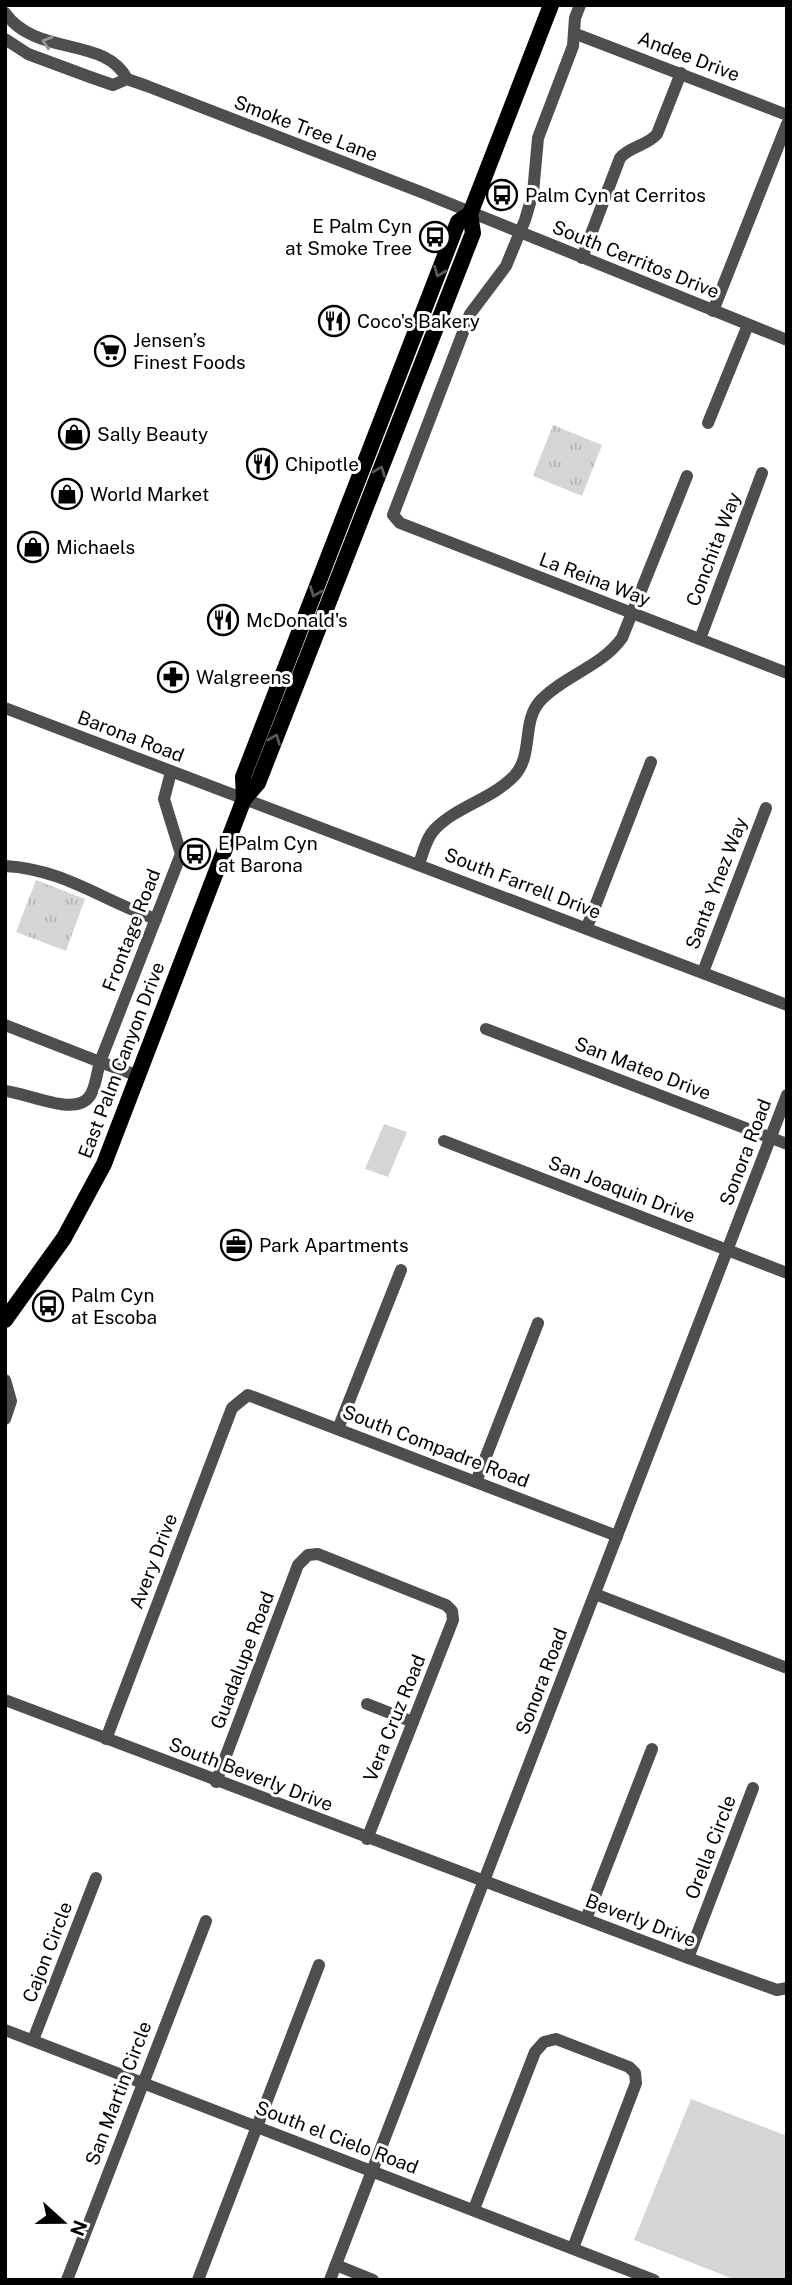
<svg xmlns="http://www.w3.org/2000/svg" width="792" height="2285" font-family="'Public Sans',sans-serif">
<defs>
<pattern id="park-tufts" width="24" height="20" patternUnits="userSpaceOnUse" patternTransform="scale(1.75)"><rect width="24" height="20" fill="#d5d5d5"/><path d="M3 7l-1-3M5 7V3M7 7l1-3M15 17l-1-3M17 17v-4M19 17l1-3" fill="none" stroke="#b5b5b5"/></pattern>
</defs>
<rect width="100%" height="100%" fill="#fff"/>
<g fill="#d5d5d5">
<path d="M384,1124L407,1132L388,1177L365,1169Z"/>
<path d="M691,2099L787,2136V2280H736L634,2240Z"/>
</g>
<g fill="url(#park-tufts)">
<path d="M553,425L602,445L582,496L533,476Z"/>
<path d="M36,880L85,899L66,951L16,932Z"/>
</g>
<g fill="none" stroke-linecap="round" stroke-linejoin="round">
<g stroke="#4e4e4e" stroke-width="12">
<path d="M580,5L575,18L573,46L538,138L533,193L525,220L506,266L470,314L393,515L400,523L787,673"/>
<path d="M5,13C36,57 106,36 127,79"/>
<path d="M576,34L787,115"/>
<path d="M5,39L28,54L90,77L113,85L127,79L147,86L426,194L787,340"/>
<path d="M582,258L620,158C630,146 647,146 657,134L681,73"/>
<path d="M713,311L787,124"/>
<path d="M708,423L748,325"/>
<path d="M700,639L762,473"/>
<path d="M5,708L787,1005"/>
<path d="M419,864C423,853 426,838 435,829C457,806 493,799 515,775C534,753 521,721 541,700C565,675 601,667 622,638L687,476"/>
<path d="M5,866C64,869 103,901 156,919"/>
<path d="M587,927L651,762"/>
<path d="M703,972L766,808"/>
<path d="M5,1025L100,1062C97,1072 96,1085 91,1094C78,1119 29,1093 5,1091"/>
<path d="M486,1029L787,1144"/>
<path d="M139,1076L100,1062L181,854L164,799L171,772"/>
<path d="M444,1141L787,1273"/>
<path d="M5,1380L11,1401L5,1419"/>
<path d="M338,1429L401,1270"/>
<path d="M476,1482L538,1323"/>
<path d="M595,1594L787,1668"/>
<path d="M5,1700L688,1958L777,1990L787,1988"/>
<path d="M367,1704L413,1722"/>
<path d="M106,1739L232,1408L248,1395L617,1536"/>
<path d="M216,1782L298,1565L308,1555L318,1554L446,1605L452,1611L453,1620L367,1839"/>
<path d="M586,1919L652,1749"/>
<path d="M688,1958L753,1788"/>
<path d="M5,2030L654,2280"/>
<path d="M33,2040L96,1878"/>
<path d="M474,2209L535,2052L544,2042L556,2039L629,2067L635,2073L636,2083L573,2248"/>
<path d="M336,2265L373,2280"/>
<path d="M67,2280L206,1921"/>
<path d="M198,2280L319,1965"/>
<path d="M330,2280L787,1095"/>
</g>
<g stroke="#000" stroke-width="16">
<path d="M244,799L243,777L458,222L470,214"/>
<path d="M5,1320L64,1238L104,1164L244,799L258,783L473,233L470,214L551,5"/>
</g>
</g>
<defs><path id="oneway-chevron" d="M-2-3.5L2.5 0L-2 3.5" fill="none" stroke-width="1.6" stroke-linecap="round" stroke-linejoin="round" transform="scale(1.75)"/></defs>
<use stroke="#959595" href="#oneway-chevron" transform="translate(47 42) rotate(-163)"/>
<g stroke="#595959">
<use href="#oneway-chevron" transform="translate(439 272) rotate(112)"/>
<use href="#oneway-chevron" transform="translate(380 471) rotate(-69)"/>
<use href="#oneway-chevron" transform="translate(315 592) rotate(111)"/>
<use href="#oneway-chevron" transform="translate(275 739) rotate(-69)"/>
</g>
<defs>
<g id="bus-ring" transform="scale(1.575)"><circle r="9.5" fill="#fff" stroke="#000" stroke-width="1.5"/><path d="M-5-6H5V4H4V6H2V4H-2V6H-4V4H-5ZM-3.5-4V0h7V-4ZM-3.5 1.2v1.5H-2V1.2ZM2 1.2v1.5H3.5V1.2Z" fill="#000"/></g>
<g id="restaurant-ring" transform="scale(1.575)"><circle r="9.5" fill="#fff" stroke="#000" stroke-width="1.5"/><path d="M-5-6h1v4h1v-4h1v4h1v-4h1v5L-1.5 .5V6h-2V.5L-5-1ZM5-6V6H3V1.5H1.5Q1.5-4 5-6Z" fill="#000"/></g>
<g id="supermarket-ring" transform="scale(1.575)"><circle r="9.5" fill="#fff" stroke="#000" stroke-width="1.5"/><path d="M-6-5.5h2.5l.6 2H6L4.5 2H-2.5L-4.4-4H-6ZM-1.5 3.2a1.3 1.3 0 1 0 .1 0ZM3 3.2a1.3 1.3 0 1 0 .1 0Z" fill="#000"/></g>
<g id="shop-ring" transform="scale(1.575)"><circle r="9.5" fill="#fff" stroke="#000" stroke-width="1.5"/><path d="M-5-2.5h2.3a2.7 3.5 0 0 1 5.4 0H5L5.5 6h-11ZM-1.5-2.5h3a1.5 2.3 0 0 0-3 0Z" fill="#000"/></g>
<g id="pharmacy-ring" transform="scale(1.575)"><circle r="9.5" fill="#fff" stroke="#000" stroke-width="1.5"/><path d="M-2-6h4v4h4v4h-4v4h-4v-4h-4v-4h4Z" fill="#000"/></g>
<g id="office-ring" transform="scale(1.575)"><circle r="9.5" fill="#fff" stroke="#000" stroke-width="1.5"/><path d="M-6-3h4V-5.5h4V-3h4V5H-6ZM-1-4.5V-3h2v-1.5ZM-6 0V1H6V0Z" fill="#000"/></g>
</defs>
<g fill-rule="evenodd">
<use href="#bus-ring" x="502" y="195"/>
<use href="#bus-ring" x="435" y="237"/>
<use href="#restaurant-ring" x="334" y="321"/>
<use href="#supermarket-ring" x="110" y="351"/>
<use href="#shop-ring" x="74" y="434"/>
<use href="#restaurant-ring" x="262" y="464"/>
<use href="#shop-ring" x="67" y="494"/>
<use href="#shop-ring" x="33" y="547"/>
<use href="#restaurant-ring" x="223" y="620"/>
<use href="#pharmacy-ring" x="173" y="677"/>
<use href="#bus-ring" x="195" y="854"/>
<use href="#office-ring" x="236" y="1245"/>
<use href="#bus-ring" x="48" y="1306"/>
</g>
<g text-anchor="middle" stroke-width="6" stroke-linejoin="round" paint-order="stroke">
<g font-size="19" fill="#000" stroke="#fff">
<text transform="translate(689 56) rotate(21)" y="7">Andee Drive</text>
<text transform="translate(306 128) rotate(21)" y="7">Smoke Tree Lane</text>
<text transform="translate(636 259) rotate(22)" y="7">South Cerritos Drive</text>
<text transform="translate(713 549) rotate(-69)" y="7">Conchita Way</text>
<text transform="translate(595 579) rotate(21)" y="7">La Reina Way</text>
<text transform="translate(131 736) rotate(21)" y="7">Barona Road</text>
<text transform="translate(523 883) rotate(21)" y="7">South Farrell Drive</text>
<text transform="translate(716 883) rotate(-69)" y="7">Santa Ynez Way</text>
<text transform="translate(131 930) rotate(-69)" y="7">Frontage Road</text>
<text transform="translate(121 1060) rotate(-69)" y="7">East Palm Canyon Drive</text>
<text transform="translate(643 1068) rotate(21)" y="7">San Mateo Drive</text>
<text transform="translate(745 1152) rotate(-69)" y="7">Sonora Road</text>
<text transform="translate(622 1189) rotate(21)" y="7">San Joaquin Drive</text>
<text transform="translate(436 1446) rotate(21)" y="7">South Compadre Road</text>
<text transform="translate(153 1561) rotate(-69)" y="7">Avery Drive</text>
<text transform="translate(242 1660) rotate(-69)" y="7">Guadalupe Road</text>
<text transform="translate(541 1681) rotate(-69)" y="7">Sonora Road</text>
<text transform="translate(394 1718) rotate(-68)" y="7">Vera Cruz Road</text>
<text transform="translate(251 1774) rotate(21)" y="7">South Beverly Drive</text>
<text transform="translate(710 1847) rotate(-69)" y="7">Orella Circle</text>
<text transform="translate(641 1920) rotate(21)" y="7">Beverly Drive</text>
<text transform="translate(47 1952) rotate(-69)" y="7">Cajon Circle</text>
<text transform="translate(118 2093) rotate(-69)" y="7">San Martin Circle</text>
<text transform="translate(337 2137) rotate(21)" y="7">South el Cielo Road</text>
</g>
<g font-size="19" fill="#000" stroke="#fff" text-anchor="start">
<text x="525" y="202">Palm Cyn at Cerritos</text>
<text x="412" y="233" text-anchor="end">E Palm Cyn<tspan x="412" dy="22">at Smoke Tree</tspan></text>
<text x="357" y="328">Coco's Bakery</text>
<text x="133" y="347">Jensen’s<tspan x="133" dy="22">Finest Foods</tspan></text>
<text x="97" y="441">Sally Beauty</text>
<text x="285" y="471">Chipotle</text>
<text x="90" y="501">World Market</text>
<text x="56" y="554">Michaels</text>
<text x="246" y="627">McDonald's</text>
<text x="196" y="684">Walgreens</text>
<text x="218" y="850">E Palm Cyn<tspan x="218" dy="22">at Barona</tspan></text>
<text x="259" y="1252">Park Apartments</text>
<text x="71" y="1302">Palm Cyn<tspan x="71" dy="22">at Escoba</tspan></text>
</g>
</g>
<rect width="792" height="2285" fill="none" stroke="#000000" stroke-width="14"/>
<g transform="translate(63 2222) rotate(111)" stroke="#ffffff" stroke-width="5" paint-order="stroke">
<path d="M0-5L12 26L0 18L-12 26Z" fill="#000000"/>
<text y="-10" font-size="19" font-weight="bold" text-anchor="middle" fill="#000000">N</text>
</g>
</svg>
